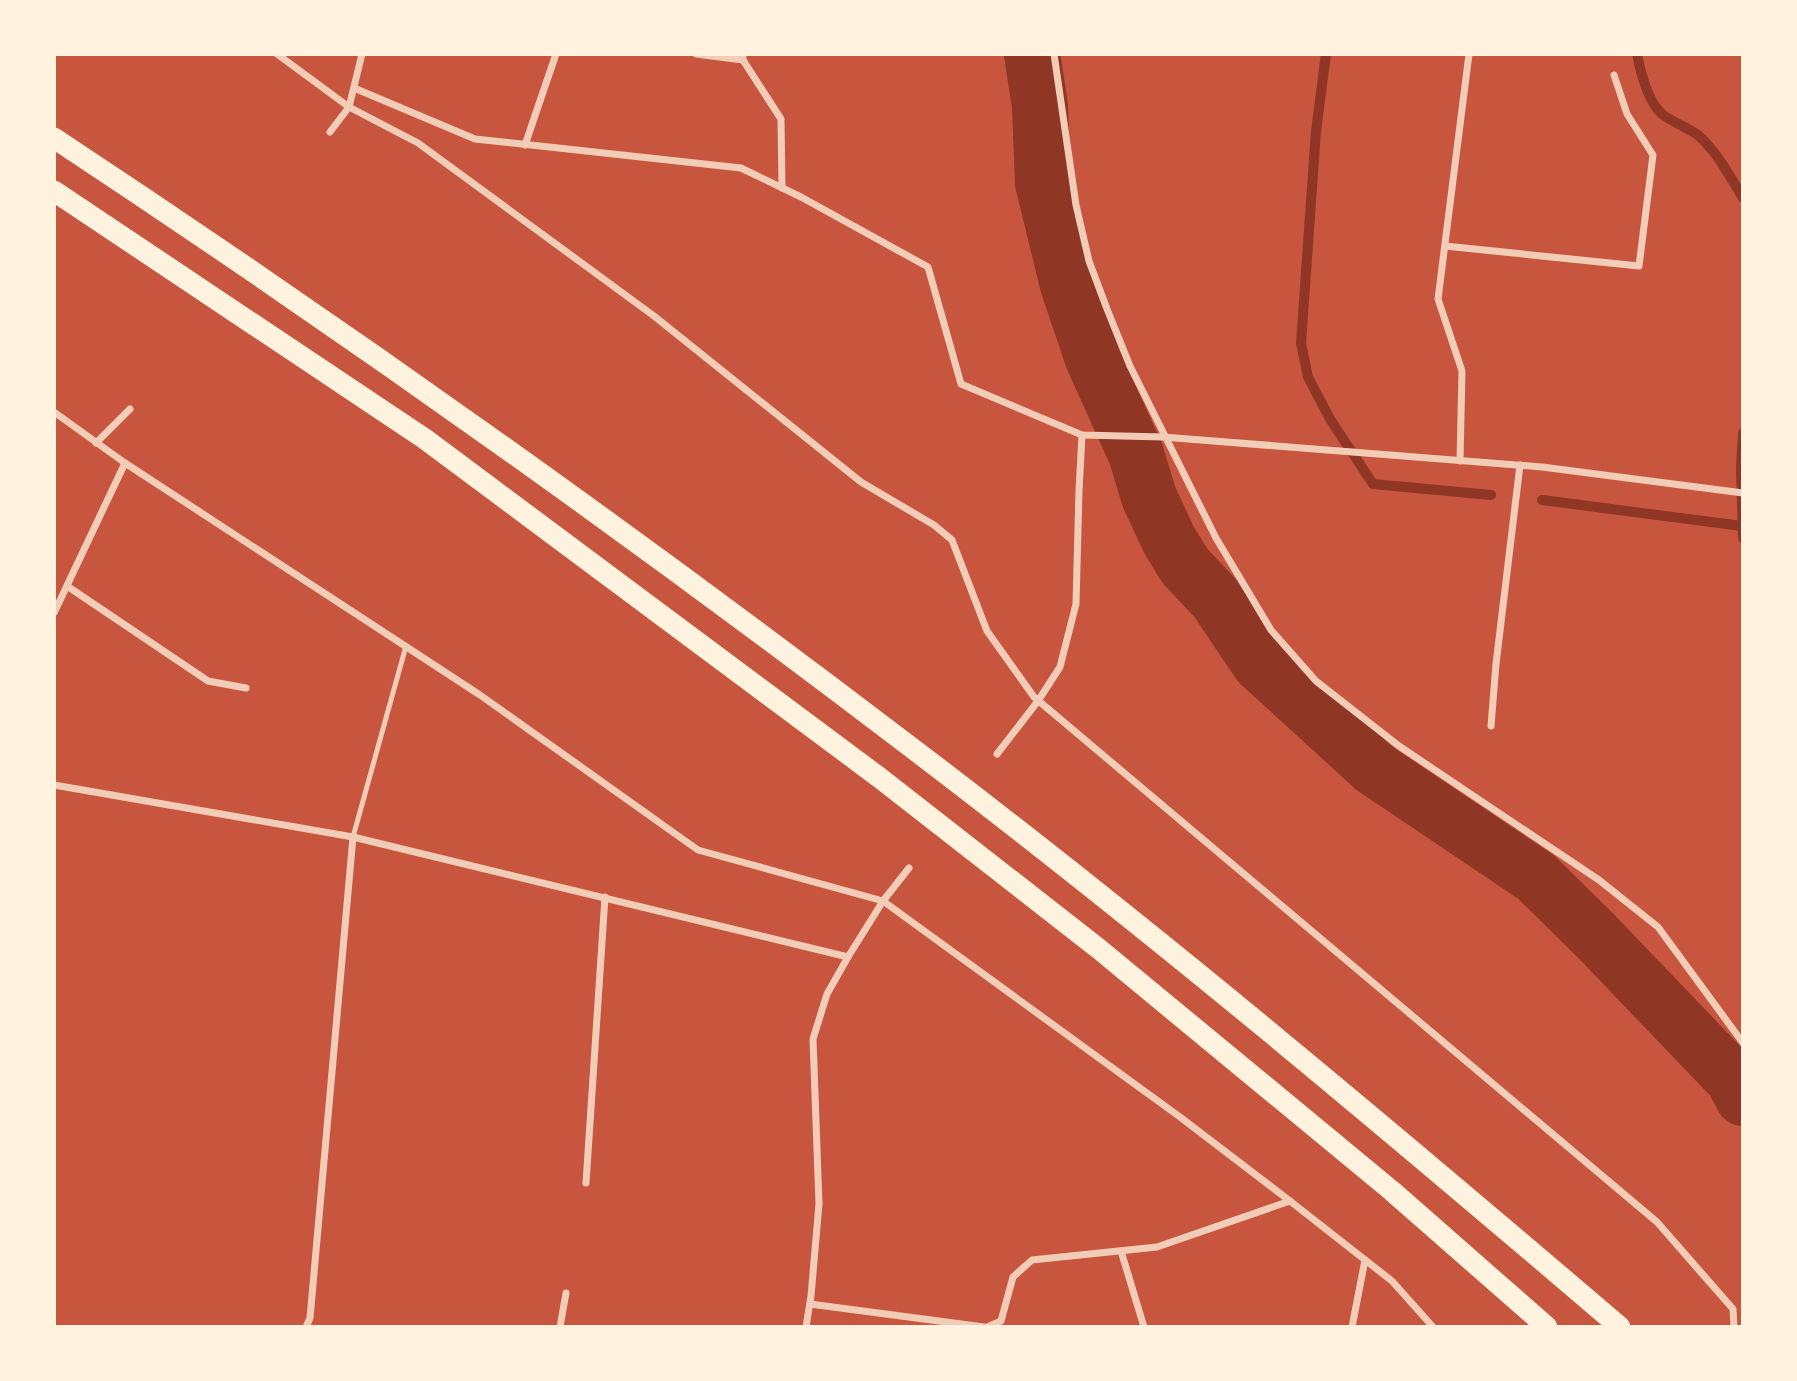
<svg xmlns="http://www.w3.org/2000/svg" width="1797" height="1381" font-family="Bitter,serif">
<rect width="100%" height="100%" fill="#c8553d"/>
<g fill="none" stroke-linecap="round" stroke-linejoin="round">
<g stroke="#8f3625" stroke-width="10">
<path d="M1326,54L1316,131L1301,343L1308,377L1330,419L1373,484L1491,495"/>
<path d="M1637,54C1640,71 1648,102 1662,114C1673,123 1688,127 1699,136C1717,152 1731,178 1743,198"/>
<path d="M1743,433L1741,468L1743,538"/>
<path d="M1542,500L1742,526"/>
</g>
<path stroke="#8f3625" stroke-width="56" d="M1032,54L1040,106L1043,183L1068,285L1093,359L1136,454L1149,497L1169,540L1185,566L1216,599L1259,663L1374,768L1536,877L1596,936L1733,1079L1743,1098"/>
<path stroke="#f1ccb7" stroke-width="5" d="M353,837L406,646"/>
<g stroke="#f1ccb7" stroke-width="7">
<path d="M277,54L349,107L418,143L654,316L861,482L934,525L952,540L987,631L1034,697L1657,1222L1733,1309L1734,1327"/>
<path d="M696,54L743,60"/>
<path d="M743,54V60L781,119L782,188"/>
<path d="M1054,54L1076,205L1089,261L1107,309L1130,366L1216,538L1271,630L1316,681L1399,746L1599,880L1658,927L1743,1043"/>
<path d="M354,88L475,139L741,168L801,197L928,267L961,384L1082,435L1163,437L1542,467L1743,493"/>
<path d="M330,132L349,107L362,54"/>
<path d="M525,145L556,54"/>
<path d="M1445,246L1639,266L1653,155L1627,114L1614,75"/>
<path d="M54,412L125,463L480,695L698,850L883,901L1180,1117L1290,1201L1392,1281L1433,1327"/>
<path d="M96,443L130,409"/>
<path d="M1460,461L1462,371L1438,299L1469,54"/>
<path d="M67,586L208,681L246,688"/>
<path d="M54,613L125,463"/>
<path d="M1491,726L1496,664L1520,465"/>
<path d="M997,754L1038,701L1060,667L1076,604L1079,491L1082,435"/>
<path d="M54,785L353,837L848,957"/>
<path d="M586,1183L605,897"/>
<path d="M1121,1251L1144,1327"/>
<path d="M810,1304L984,1327"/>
<path d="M306,1327L310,1318L353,837"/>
<path d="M560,1327L566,1293"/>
<path d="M806,1327L811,1296L819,1204L813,1039L827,994L848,957L883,901L909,868"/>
<path d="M987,1327L1001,1321L1013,1277L1032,1260L1157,1247L1290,1201"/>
<path d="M1352,1327L1365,1260"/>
</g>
<g stroke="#fff3e0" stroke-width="21">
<path d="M54,138C346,331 630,533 908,745C1152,930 1387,1128 1620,1327"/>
<path d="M54,191L425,439L880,778L1099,949L1392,1191L1547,1327"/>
</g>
</g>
<rect width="1797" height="1381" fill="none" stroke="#fff3e0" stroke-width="112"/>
</svg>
